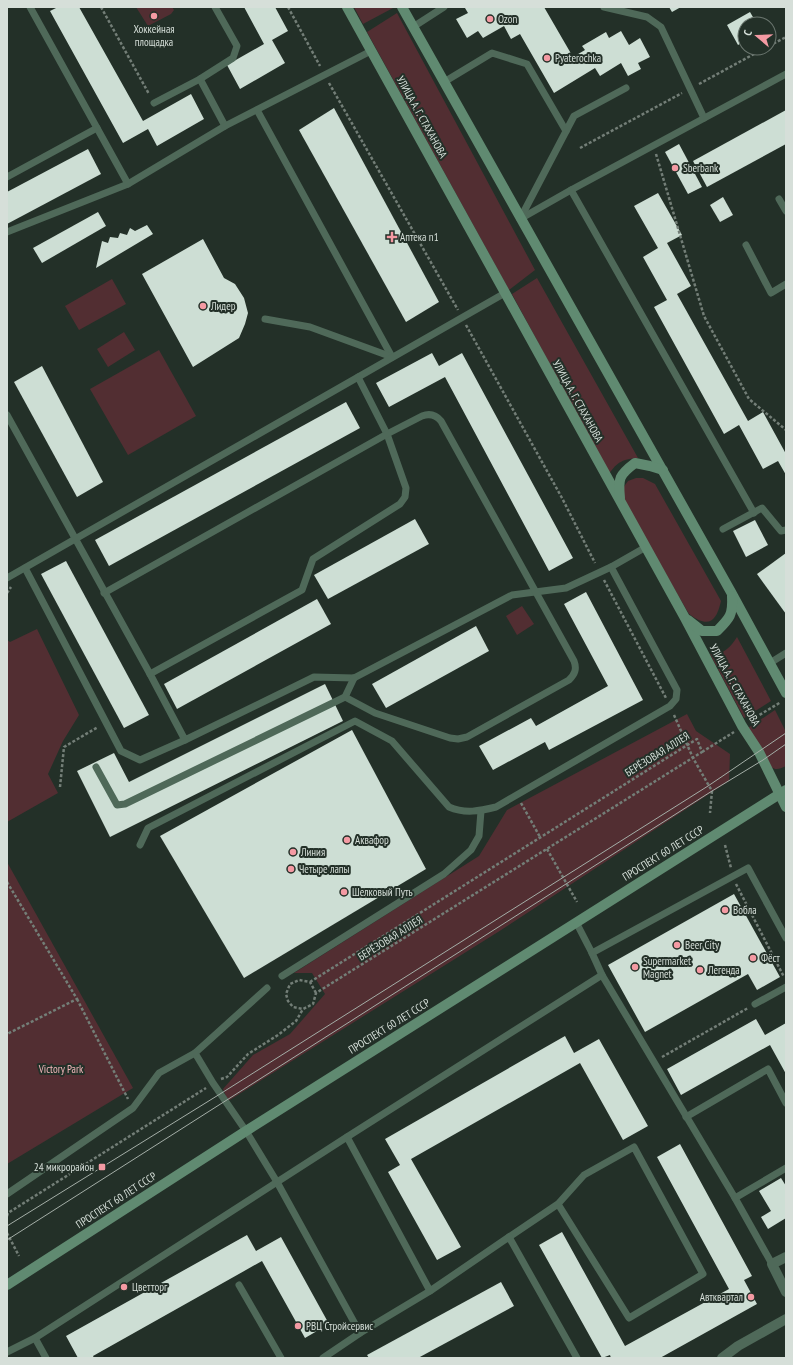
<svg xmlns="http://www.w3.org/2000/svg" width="793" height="1365" font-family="'PT Sans Narrow',sans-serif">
<rect width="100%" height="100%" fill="#233028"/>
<g fill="#522e32">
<path d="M136,7H172L174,10L171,14L148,26Z"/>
<path d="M354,7H392L393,8L363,24Z"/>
<path d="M397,13L535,270L509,290L367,32Z"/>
<path d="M537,278L638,458C623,459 617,462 609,474L512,294Z"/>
<path d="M112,279L126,304L79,330L65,306Z"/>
<path d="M124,332L135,350L108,367L97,349Z"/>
<path d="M159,350L196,416L128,455L90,389Z"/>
<path d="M636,478H643L655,484L721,601C716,623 708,628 689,614L624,502L623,488L628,481Z"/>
<path d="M522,606L534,624L517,635L506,616Z"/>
<path d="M37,629L79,715L63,741L48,774L58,793L7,822V640L10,642Z"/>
<path d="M737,637L771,701L744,718L710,654C722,656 731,647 737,637Z"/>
<path d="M775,710L786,732V766C779,769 776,771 770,766L748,728Z"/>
<path d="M687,714L696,731L730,754L729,781L498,932L228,1101L223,1089L253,1055L290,1034L325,994L312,973H294L479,856L507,810Z"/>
<path d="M7,862L133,1088L7,1164Z"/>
</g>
<g fill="#cdded4">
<path d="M58,7H79L143,121L191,94L204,119L157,146L148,129L123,143L50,11Z"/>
<path d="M244,7H275L288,31L272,40L285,63L240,89L227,65L264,44Z"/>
<path d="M467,7H544L573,57L585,50L582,46L606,32L609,38L621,31L629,45L640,38L650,57L638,63L641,69L628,76L621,63L600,76L595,68L554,93L520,34L511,39L504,26L483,38L478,31L467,38L456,19L468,13L465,8Z"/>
<path d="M669,7H681L672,12Z"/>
<path d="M750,12L757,24H745V41L738,45L727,25Z"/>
<path d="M334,108L439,302L406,322L299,130Z"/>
<path d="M786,110V144L707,187L693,161Z"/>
<path d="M679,144L702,187L688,194L665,152Z"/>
<path d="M88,149L101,174L7,224V192Z"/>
<path d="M658,193L682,235L667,243L691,286L677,294L748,421L763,412L786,454V475L778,461L763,469L739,425L724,434L654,307L667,300L643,257L658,248L634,206Z"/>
<path d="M723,197L733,215L720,222L710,205Z"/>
<path d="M98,212L106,226L42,263L33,248Z"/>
<path d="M147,225L153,234L96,268L102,241L108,243L110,237L118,238L120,233L127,235L130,228L135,231Z"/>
<path d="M203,239L224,278L235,284L244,298L248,313L245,324L239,338L193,367L142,274Z"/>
<path d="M432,353L439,366L462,353L573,558L549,571L445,377L389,407L376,383Z"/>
<path d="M42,366L103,482L77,497L14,382Z"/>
<path d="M346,402L360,428L109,566L95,540Z"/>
<path d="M415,519L429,544L328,599L314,575Z"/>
<path d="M755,520L768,545L746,557L733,531Z"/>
<path d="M786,553V614L757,574Z"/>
<path d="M66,561L149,715L124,728L41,574Z"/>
<path d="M586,592L643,700L549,750L545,742L493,770L479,746L531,718L536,726L608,686L564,604Z"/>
<path d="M317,599L331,624L177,709L164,684Z"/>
<path d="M476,626L489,651L386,708L372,684Z"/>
<path d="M325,684L343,721L110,837L77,771L114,753L129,782Z"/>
<path d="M352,730L426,869L244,978L160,836Z"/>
<path d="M734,894L780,977L757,990L748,974L645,1032L608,965Z"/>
<path d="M756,1019L765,1035L786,1023V1074L770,1045L681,1095L667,1069Z"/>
<path d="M565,1036L574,1053L599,1039L648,1126L623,1140L580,1063L411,1159L461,1247L437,1260L388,1172L400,1165L385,1139Z"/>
<path d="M680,1144L752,1276L744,1280L757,1304L660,1358H611L610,1355L602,1358L539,1245L562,1232L625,1346L729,1289L657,1157Z"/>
<path d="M781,1178L786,1186V1218L768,1229L761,1217L771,1211L759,1191Z"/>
<path d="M247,1235L256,1251L281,1237L329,1324L305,1338L262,1261L93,1356L94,1358H78L66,1336Z"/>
<path d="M501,1282L514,1306L418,1358H369L367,1355Z"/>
</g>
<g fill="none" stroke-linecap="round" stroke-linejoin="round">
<g stroke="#737e77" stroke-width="2.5" stroke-dasharray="3 2" stroke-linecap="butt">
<path d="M101,7L149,94"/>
<path d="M288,7L320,66"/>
<path d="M769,46L786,37"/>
<path d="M329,83L458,310"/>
<path d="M699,84L765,48"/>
<path d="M580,148L682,93"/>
<path d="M656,154L704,316L749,399L786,430"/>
<path d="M466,325L562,498L595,563"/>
<path d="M604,580L666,698"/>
<path d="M7,593L11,587"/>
<path d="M674,715L693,758L712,791L710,813"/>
<path d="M751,720L781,702"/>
<path d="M702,752L734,732"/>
<path d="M60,787L64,747L98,727"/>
<path d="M521,803L540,837"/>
<path d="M725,845L731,868"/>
<path d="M547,849L577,902"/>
<path d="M7,882L77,999L7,1034"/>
<path d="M736,884L784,977"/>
<path d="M310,982L697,739L702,752L316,993L313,1004L303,1009L293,1007L288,1001L286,994L290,984L299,980L310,982L316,993"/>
<path d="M77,999L128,1099"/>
<path d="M662,1057L748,1008"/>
<path d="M221,1079L227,1077L248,1054L278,1035L296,1021L303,1009"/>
<path d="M7,1216L8,1213L206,1088"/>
<path d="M7,1233L19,1256"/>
</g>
<g stroke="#4f6959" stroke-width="7">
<path d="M30,7L128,184"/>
<path d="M604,7L647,17L661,27L704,118"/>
<path d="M413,27L444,7"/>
<path d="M200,79L225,126"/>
<path d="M444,82L492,53L527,64L566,131"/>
<path d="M154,103L200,79L233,58L237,46L215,7"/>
<path d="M257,110L392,357"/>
<path d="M7,177L97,128"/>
<path d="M571,190L754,513"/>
<path d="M779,199L786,211"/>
<path d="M520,219L571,190L786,74"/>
<path d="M520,219L574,116L626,88"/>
<path d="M7,232L128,184L225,126L371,51"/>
<path d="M746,245L771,293L786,284"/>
<path d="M265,319L310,327L392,357"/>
<path d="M358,377L387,434L406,488L405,497L400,504L313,559L302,590L150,674L185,740L314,677L354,678L512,595L566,588L611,567"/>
<path d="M7,415L150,674"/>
<path d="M723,529L762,508L781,531L786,530"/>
<path d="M25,568L121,751L140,760L185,740"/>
<path d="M7,578L505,293"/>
<path d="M104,593L387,434L422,416C430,413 436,415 441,421L574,661C577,669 575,674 569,680L467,737L458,739L450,738L375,713L345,697"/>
<path d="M770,663L786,653"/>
<path d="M96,767L117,805L125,804L345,697L354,678"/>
<path d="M140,845L148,828L355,721L392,741L449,807C465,814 480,811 496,807L670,706L676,699L677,690L611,567L646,547"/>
<path d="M576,922L592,953L602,975L735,1198L772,1264"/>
<path d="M592,953L748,868L786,938"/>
<path d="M282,976L444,874L471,850L479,836L481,811"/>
<path d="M267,988L195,1053L213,1083L246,1131L277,1182L360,1333L323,1358"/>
<path d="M755,1004L786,987"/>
<path d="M686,1117L768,1069L786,1103"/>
<path d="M347,1137L430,1291"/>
<path d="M7,1194L133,1108L159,1073L195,1053"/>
<path d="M735,1198L786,1168"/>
<path d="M509,1237L558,1204L629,1318L703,1274L634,1147L584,1175L558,1204"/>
<path d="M239,1285L281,1358"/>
<path d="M360,1333L430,1291L509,1237L577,1358"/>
<path d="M35,1338L46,1358"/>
<path d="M7,1352L35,1338L347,1137L602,975"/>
</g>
<g stroke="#4f6959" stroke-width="10">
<path d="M786,1257L772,1264L786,1292"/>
<path d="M722,1358L738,1346L786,1319"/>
</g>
<g stroke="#608a71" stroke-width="10">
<path d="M347,7L685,618L742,726L759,752L786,807"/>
<path d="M402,7L731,592L786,693"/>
<path d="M620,498C618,478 619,475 635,463L650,466L663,470"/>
<path d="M688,620L702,631H717C730,618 733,615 732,596"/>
<path d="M7,1285L246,1131L786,790"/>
</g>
<g stroke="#a4aea7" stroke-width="1">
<path d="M7,1226L220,1094L708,786L786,733"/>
<path d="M7,1240L712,791L763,760L786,744"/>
</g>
</g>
<g fill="#f49aa3" stroke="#233028" stroke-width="1.5">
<circle cx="154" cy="16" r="4"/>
<circle cx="490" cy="19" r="4"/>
<circle cx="547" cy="58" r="4"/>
<circle cx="675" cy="168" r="4"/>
<path d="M390 231h4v4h4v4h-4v4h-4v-4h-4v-4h4z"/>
<circle cx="203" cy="306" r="4"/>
<circle cx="347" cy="840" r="4"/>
<circle cx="293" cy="852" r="4"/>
<circle cx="291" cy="869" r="4"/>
<circle cx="344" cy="892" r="4"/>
<circle cx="725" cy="910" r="4"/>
<circle cx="677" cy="945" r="4"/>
<circle cx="753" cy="958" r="4"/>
<circle cx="635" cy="967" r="4"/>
<circle cx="700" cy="970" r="4"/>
<rect x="98" y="1163" width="8" height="8" rx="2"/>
<circle cx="124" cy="1287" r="4"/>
<circle cx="751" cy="1297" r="4"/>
<circle cx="298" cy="1326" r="4"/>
</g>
<g text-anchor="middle" stroke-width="4" stroke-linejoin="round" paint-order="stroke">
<g font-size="11" fill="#d6dfd9" stroke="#233028" text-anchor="start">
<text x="498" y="23">Ozon</text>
<text x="154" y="33" text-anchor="middle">Хоккейная<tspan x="154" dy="13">площадка</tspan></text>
<text x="555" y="62">Pyaterochka</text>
<text x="683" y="172">Sberbank</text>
<text x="400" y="241">Аптека n1</text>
<text x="211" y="310">Лидер</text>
<text x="355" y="844">Аквафор</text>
<text x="301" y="856">Линия</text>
<text x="299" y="873">Четыре лапы</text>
<text x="352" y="896">Шелковый Путь</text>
<text x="733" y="914">Вобла</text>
<text x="685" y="949">Beer City</text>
<text x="761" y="962">Фёст</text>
<text x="643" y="965">Supermarket<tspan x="643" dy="13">Magnet</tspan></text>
<text x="708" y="974">Легенда</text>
<text x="94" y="1171" text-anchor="end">24 микрорайон</text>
<text x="132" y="1291">Цветторг</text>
<text x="743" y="1301" text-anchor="end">Автквартал</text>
<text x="306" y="1330">РВЦ Стройсервис</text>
</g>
<g font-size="11" fill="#d6dfd9" stroke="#233028">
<text transform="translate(422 117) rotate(61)" y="4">УЛИЦА А. Г. СТАХАНОВА</text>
<text transform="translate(578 401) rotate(61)" y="4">УЛИЦА А. Г. СТАХАНОВА</text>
<text transform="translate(735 685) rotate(61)" y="4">УЛИЦА А. Г. СТАХАНОВА</text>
<text transform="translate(657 754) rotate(-32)" y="4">БЕРЁЗОВАЯ АЛЛЕЯ</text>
<text transform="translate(663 853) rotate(-32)" y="4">ПРОСПЕКТ 60 ЛЕТ СССР</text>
<text transform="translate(390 938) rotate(-32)" y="4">БЕРЁЗОВАЯ АЛЛЕЯ</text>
<text transform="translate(389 1026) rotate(-32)" y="4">ПРОСПЕКТ 60 ЛЕТ СССР</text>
<text transform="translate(116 1200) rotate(-33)" y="4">ПРОСПЕКТ 60 ЛЕТ СССР</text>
</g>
<g font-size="11" fill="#f4b8bc" stroke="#233028">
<text x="61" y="1073">Victory Park</text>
</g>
</g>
<rect width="793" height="1365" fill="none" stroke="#d6dfd9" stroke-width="16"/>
<g transform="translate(757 36) rotate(289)"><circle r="19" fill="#233028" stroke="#6b766f"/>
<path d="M0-3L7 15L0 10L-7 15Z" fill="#f49aa3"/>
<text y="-6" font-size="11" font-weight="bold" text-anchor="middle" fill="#d6dfd9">С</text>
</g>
</svg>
